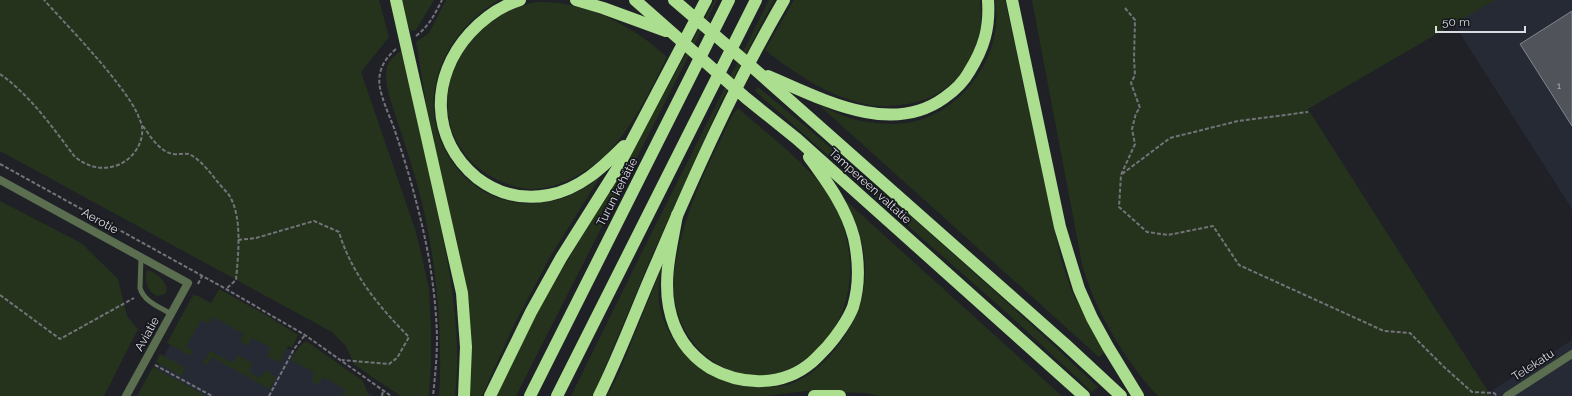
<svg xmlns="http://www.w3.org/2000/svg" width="1572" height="396" font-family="Raleway,sans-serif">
<rect width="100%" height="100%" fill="#1f2127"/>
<g fill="#262a35">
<path d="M1441,0H1572V209L1454,24Z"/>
<path d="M196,298L374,396H142Z"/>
<path d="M1572,340V396H1491L1488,393Z"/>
</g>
<g fill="#25331d">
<path d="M0,0H379L389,37L361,72L416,232L429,288L431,330V364L429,396H401L372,377L354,364L346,346L332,332L0,151Z"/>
<path d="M402,0H434L416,30L411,31L408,25Z"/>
<path d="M446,0H499C437,36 409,114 460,172C475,189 496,200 518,203C538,205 559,202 577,192C585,188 593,183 600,177L550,257L514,325L482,396H470L457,248L427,109L416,42L429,33Z"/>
<path d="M715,0H717L516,396H496L540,307L640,138Z"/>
<path d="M769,0H774L721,102L650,260L593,396H571L640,256Z"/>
<path d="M794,0H980C980,7 981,14 981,21C977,67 946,101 900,105C890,106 879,107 869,105C830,97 797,75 765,50Z"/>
<path d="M995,0H1005L1061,259L1071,290L1103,349L1104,353L1099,357L821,107L822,106C831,110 840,115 850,118C864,123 892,125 907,123C962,114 1005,55 995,0Z"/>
<path d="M1032,0H1495L1308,109L1491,396H1158C1132,369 1106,328 1092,293C1088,284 1085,273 1082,264Z"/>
<path d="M536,2C583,0 633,25 667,57C651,88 635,123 611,149C591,171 559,190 529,189C517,188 505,184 494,178C442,151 433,87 470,42C487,21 509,8 536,2Z"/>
<path d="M401,51C413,103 425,154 436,206C450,269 462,331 455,396H439C441,371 440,345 439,320C436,272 429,224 415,177C409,156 402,135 395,114C391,101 386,88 386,75C386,63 391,58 401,51Z"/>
<path d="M758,87C875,183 988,283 1098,387L1092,392L1007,313L755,91Z"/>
<path d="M738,108C767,134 818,171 835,206C859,254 856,318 812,354C800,364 785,373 769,375C724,381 683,347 675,302C671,281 676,258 681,238C691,203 704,171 721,139C726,129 730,117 738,108Z"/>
<path d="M845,200L1062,396H879L866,393L806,391L764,396H607L619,373L661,269C659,282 657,295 660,308C673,364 730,396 787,385C828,373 863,319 865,278C867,250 858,224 845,200Z"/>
<path d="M0,201L81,243L118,279L127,316L138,329L104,396H0Z"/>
<path d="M147,270C157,273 164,279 167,289L165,294L157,296C147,292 144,280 147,270Z"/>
<path d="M219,289L266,315L298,335L292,348L288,346L279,363L267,356L271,348L252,338L248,346L240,341L244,334L213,317L209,324L201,320L186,347L194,351L192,354L189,355L167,343L193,295L198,296L211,303Z"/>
<path d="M306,341L363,381L369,396H342L346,390L323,377L318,385L311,380L315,373L291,360L298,348Z"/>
<path d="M210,351L233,363L238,355L253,364L249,372L260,378L265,370L276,377L266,396L269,389L212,357L207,365L203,363Z"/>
<path d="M160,354L185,368L181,376L156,362Z"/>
<path d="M153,367L157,369L206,396H137Z"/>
</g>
<path fill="#51535b" stroke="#82858c" d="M1572,11V126L1520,44Z"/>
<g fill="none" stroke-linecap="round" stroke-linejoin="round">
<g stroke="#73747a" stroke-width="2" stroke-dasharray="4 2" stroke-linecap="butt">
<path d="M1125,8L1135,20L1134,59L1135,75L1131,83L1140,108L1136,113L1132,129L1135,144L1121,175L1119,207L1147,232L1168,235L1213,226L1239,265L1384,331L1410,333L1443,366L1472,392L1494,393L1497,396"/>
<path d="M416,36C429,26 435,14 442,0"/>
<path d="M396,49C384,59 377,72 380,88C383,102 389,115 394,128C402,152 410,177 416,201C428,246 436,292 437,338C437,357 435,377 433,396"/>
<path d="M0,74C30,95 53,128 75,157C88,167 102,171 118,165C133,159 144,143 142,127C142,123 139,119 138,115C131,100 121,88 111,75C90,49 67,25 44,0"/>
<path d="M143,126C150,136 160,152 173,154C180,155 186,152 191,155C200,160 207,169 213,176C218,183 224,189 229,195C243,217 238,256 236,280L226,289"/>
<path d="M0,164L226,289L305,335L391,396"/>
<path d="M1122,174L1170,138L1238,121L1308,112"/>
<path d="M238,240L256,238L314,221L339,232C351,273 379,307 409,337L397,358L389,364L342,360"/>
<path d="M198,284L202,276"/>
<path d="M0,295L60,339L134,298"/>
<path d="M155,365L212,396"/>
<path d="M269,396L294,349L305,335"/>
<path d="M382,396L383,391"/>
</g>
<path stroke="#5b6f50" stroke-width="5" d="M141,257L140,288C144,302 160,307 171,314"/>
<g stroke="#5b6f50" stroke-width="8">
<path d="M0,180L188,283L126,396"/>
<path d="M1507,396L1572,354"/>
</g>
<g stroke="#abde8e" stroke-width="12">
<path d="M396,0L462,293L466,347L464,396"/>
<path d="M520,0C501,6 484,18 470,33C430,77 430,139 477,178C498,194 523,200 549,195C580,189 602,168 624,146"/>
<path d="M576,0L603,8L666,31"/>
<path d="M635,0L746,98L797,139L1084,396"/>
<path d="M674,0L759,73L1065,344L1121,396"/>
<path d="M1012,0L1060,227L1079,289L1092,318L1108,347L1138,396"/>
<path d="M768,76C820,98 890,137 944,98C954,91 963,83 969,72C984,48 990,28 988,0"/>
<path d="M677,215C672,245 663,276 669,307C674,333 688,354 710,368C742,386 783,387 812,362C817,358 822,352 827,347C836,337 848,320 853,307C860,284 859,261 854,238C846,207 827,182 809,157"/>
<path d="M490,396L531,312L561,258L617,169L706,0"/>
<path d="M530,396L729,0"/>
<path d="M557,396L756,0"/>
<path d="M599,396C621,352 637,307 657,262C695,173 735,84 784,0"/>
<path d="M814,396H840"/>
</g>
</g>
<g text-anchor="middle" stroke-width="3.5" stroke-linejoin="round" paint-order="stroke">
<g font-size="10" fill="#b9bac0">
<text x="1559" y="89">1</text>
</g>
<g font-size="12" fill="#dcdde2" stroke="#15171d">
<text transform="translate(870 186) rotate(42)" y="4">Tampereen valtatie</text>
<text transform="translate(617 192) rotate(-63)" y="4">Turun kehätie</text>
<text transform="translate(100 221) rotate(29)" y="4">Aerotie</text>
<text transform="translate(147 334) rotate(-61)" y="4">Aviatie</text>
<text transform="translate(1533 365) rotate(-33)" y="4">Telekatu</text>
</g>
</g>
<path d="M1436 26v6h89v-6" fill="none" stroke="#dcdde2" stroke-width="2"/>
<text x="1442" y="26" font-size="12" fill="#dcdde2" stroke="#15171d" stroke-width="3" paint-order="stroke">50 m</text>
</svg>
